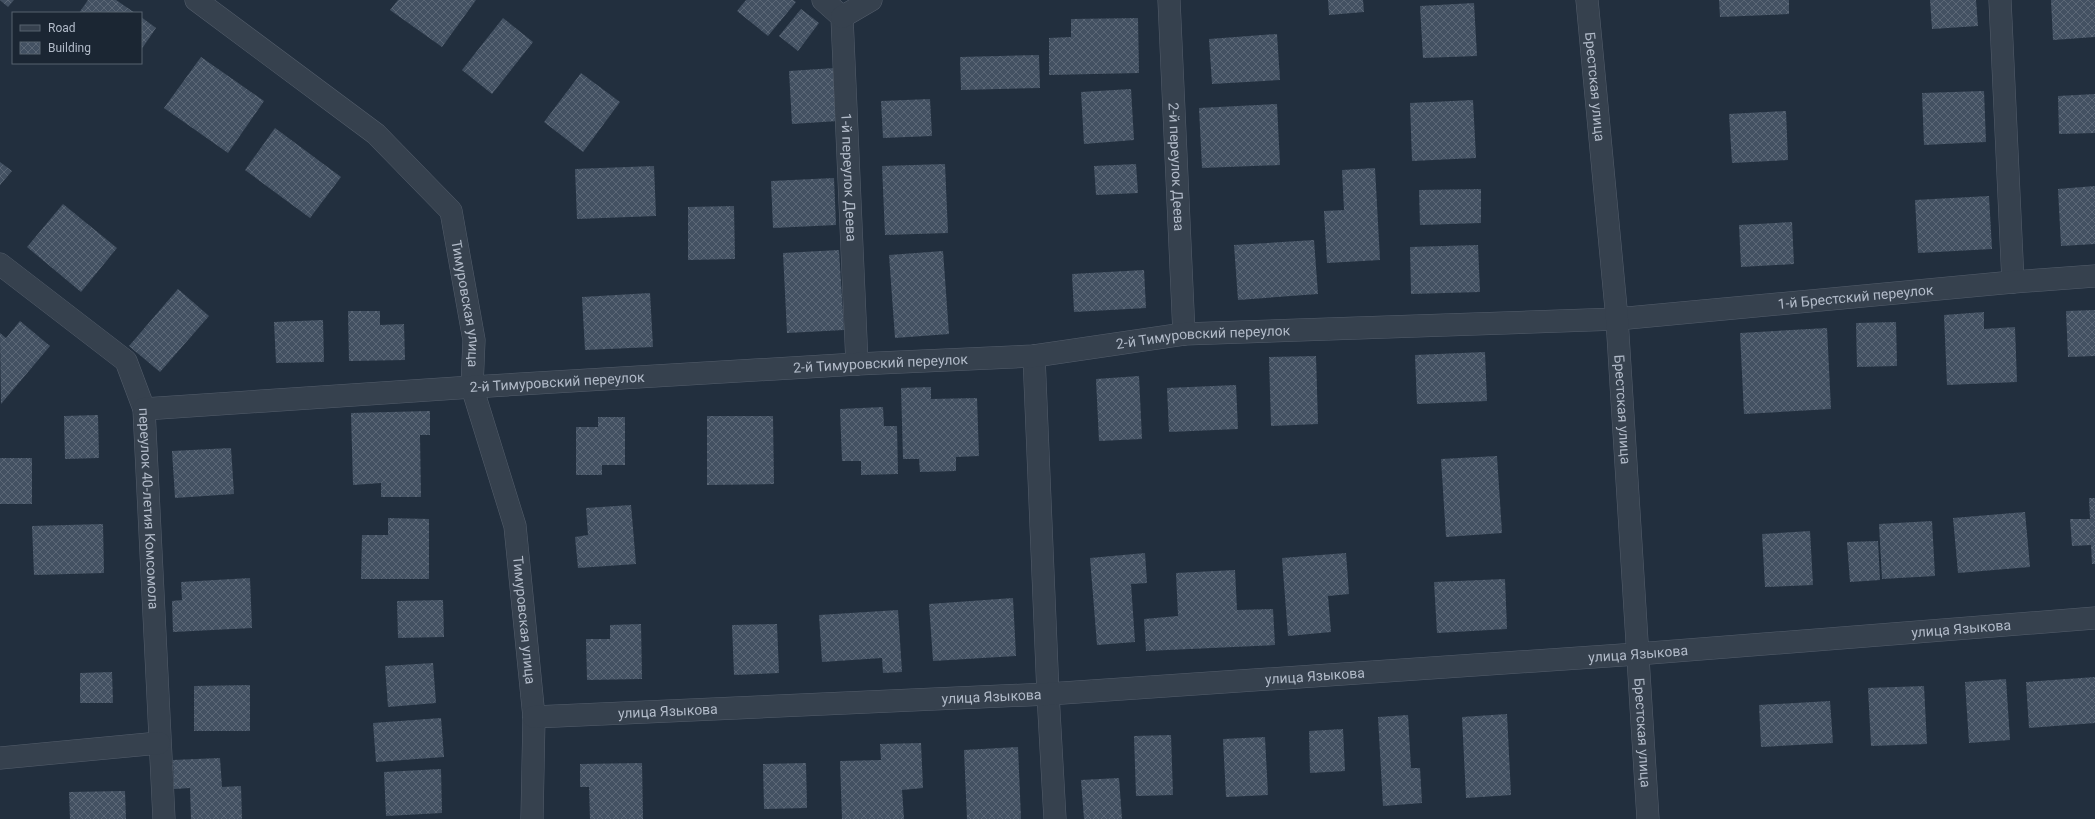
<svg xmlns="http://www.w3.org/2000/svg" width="2095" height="819" font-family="Roboto,sans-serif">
<defs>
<pattern id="building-cross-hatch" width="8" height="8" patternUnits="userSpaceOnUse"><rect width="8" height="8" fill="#435162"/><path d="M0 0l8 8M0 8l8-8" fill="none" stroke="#5c6877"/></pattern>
</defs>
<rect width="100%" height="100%" fill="#222f3e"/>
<g fill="url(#building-cross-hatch)">
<path d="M0,0H14L8,7Z"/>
<path d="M88,0H116L135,13H79Z"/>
<path d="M398,0H476L442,47L390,10Z"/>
<path d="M746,0H793L796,2L768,36L737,11Z"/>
<path d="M1328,0H1363L1364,12L1329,15Z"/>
<path d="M1719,0H1789V14L1720,17Z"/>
<path d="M1930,0H1976L1978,26L1932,29Z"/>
<path d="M2051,0H2095V37L2053,40Z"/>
<path d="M1474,3L1477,56L1423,58L1420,6Z"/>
<path d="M801,9L819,23L798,51L779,36Z"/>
<path d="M141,17L156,28L141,50Z"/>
<path d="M503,18L533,42L492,94L462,70Z"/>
<path d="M1138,18L1139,73L1049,75V38L1071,37V19Z"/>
<path d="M1277,34L1280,80L1212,84L1209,39Z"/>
<path d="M1039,55L1040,88L961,90L960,57Z"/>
<path d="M201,57L264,101L228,153L164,108Z"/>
<path d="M835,68L838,121L792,124L789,71Z"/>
<path d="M581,73L620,102L583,152L544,122Z"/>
<path d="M1131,89L1134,140L1084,144L1081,92Z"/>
<path d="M1984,91L1986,142L1924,145L1922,93Z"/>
<path d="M2095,94V133L2059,134L2058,96Z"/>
<path d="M930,99L932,136L883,138L881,101Z"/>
<path d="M1473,100L1476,158L1412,161L1410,103Z"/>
<path d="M1277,104L1280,165L1202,168L1199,108Z"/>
<path d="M1786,111L1788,160L1732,163L1729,114Z"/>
<path d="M275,128L341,177L310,218L245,170Z"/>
<path d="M0,162L12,171L0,185Z"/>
<path d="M945,164L948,233L885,235L882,166Z"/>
<path d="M1136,164L1138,193L1096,195L1094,166Z"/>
<path d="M654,166L656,216L577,219L575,169Z"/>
<path d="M1375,168L1380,260L1327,263L1324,211L1344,210L1342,170Z"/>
<path d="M834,178L836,225L773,228L771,181Z"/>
<path d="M2095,186V244L2061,246L2058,189Z"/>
<path d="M1481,189V223L1420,225L1419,190Z"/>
<path d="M1989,196L1992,249L1918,253L1915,200Z"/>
<path d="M63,204L117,248L81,292L27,247Z"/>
<path d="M734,206L735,259L688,260V207Z"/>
<path d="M1792,222L1794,264L1741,267L1739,225Z"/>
<path d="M1314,240L1318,294L1238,300L1234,245Z"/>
<path d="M1478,245L1480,292L1411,294L1410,247Z"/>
<path d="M839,250L844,330L787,333L783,253Z"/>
<path d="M943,251L949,334L895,338L889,255Z"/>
<path d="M1144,270L1146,308L1074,312L1072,274Z"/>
<path d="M178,289L209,316L160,372L129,346Z"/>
<path d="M650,293L653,347L585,350L582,297Z"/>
<path d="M2095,310V356L2068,357L2066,311Z"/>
<path d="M348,311H380V325L404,324L405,360L349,361Z"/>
<path d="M1984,312V329L2015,327L2017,382L1947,385L1944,315Z"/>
<path d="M323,320L324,362L276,363L274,322Z"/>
<path d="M20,321L50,346L1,404L0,333L6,338Z"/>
<path d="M1896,322L1897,366L1857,367L1856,323Z"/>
<path d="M1827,328L1831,409L1744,414L1740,333Z"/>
<path d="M1485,352L1487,401L1417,404L1415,355Z"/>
<path d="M1316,356L1318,424L1271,426L1269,357Z"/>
<path d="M1139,376L1142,439L1099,441L1096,379Z"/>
<path d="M1236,385L1238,429L1169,432L1167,388Z"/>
<path d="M931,387V399L977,398L979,456L956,457V471L920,472L919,459H903L901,388Z"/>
<path d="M883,407L884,426H897L898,474L861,475V461H842L840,409Z"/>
<path d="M430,411V435H420L421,497H381V483L353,485L351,413Z"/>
<path d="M98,415L99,458L65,459L64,416Z"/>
<path d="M707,416H773L774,484L707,485Z"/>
<path d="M598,417H625V465H602V475H576V427H598Z"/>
<path d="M231,448L234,494L175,498L172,451Z"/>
<path d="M1497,456L1502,533L1446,537L1441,459Z"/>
<rect x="0" y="458" width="32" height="46"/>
<path d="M2089,498H2095V564H2092L2091,545L2072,546L2070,519H2090Z"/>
<path d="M631,505L636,564L578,568L575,537L588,535L586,508Z"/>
<path d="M2025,512L2030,567L1958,573L1953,518Z"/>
<path d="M388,518L429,519V579H361L362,535H388Z"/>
<path d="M1932,521L1935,576L1882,579L1879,524Z"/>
<path d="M103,524L104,573L34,575L32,526Z"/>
<path d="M1810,531L1813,585L1765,587L1762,534Z"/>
<path d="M1878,541L1880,580L1850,582L1847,542Z"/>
<path d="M1145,553L1147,583L1131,584L1135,642L1097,645L1090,558Z"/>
<path d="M1346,553L1349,594L1328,596L1331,632L1288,636L1282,558Z"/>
<path d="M1235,570L1237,610L1273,609L1275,645L1146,651L1144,619L1178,616L1176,573Z"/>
<path d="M250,578L252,628L173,632L172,601L182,600L181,582Z"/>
<path d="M1505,579L1507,629L1437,633L1434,582Z"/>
<path d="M1013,598L1016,656L933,661L929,604Z"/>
<path d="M443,600L444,637L398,638L397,601Z"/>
<path d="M898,610L902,672L883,673L882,658L822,662L819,615Z"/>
<path d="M641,624L642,679L587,680L586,639H610V625Z"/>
<path d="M777,624L779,673L734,675L732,625Z"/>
<path d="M433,663L436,703L388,707L385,666Z"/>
<path d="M112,672L113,703H80V673Z"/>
<path d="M2095,677V723L2029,728L2026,682Z"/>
<path d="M2006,679L2010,740L1969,743L1965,682Z"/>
<path d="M250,685V731H194V686Z"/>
<path d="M1924,686L1927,744L1871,746L1868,688Z"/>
<path d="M1830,701L1833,743L1761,747L1759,705Z"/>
<path d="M1507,714L1511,795L1466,798L1462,717Z"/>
<path d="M1408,715L1411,768H1420L1422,803L1383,806L1378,717Z"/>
<path d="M441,718L444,757L376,762L373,723Z"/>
<path d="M1343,729L1345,771L1310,773L1309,731Z"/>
<path d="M1171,735L1173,795L1136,796L1134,736Z"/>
<path d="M1265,737L1268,795L1226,797L1223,739Z"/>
<path d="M921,743L923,788L902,790L904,819H842L840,761L881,760L880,744Z"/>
<path d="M1018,747L1021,819H967L964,750Z"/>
<path d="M220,758L222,787L241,786L242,819H191L190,788L174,789L173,760Z"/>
<path d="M642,763L643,819H590L589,787H580V764Z"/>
<path d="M806,763L807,808L764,809L763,764Z"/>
<path d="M441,769L442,813L386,816L384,772Z"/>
<path d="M1119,778L1122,819H1084L1081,780Z"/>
<path d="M125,791L126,819H70L69,792Z"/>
</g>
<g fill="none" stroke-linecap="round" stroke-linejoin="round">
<g stroke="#545e6c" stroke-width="23">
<g id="minor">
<path id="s1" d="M196,0L376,134L451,211L474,340L472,387L515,526L534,717L532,819"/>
<path id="s2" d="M823,0L842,17L857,364"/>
<path id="s3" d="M1169,0L1184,334"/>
<path d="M2000,0L2013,282"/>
<path d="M842,17L871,0"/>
<path id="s4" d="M0,264L126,361L144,409L164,819"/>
<path d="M1034,356L1048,694L1055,819"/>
<path id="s5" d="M144,409L472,387L857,364L1034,356L1184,334L1617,319L2013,282L2095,276"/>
<path id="s6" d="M534,717L1048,694L1637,654L2095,618"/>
<path d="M0,758L159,743"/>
</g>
</g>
<g stroke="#545e6c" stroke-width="23">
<g id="tertiary">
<path id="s7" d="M1587,0L1617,319L1648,819"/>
</g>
</g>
<use href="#minor" stroke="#36414e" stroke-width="22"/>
<use href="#tertiary" stroke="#36414e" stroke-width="22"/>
</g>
<g text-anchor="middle" stroke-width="4" stroke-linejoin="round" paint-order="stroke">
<g font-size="14" fill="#b2bbc9" stroke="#1b2633">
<text dy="5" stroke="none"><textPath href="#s7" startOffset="87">Брестская улица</textPath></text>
<text dy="5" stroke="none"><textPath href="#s3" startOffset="167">2-й переулок Деева</textPath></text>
<text dy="5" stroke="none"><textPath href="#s2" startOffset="186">1-й переулок Деева</textPath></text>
<text dy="5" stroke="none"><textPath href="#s5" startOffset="1716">1-й Брестский переулок</textPath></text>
<text dy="5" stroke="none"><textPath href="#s1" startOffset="426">Тимуровская улица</textPath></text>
<text dy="5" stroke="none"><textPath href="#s5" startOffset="1062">2-й Тимуровский переулок</textPath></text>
<text dy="5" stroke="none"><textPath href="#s5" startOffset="738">2-й Тимуровский переулок</textPath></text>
<text dy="5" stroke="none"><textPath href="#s5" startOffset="414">2-й Тимуровский переулок</textPath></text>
<text dy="5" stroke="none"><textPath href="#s7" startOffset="411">Брестская улица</textPath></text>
<text dy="5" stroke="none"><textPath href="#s4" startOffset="310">переулок 40-летия Комсомола</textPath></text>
<text dy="5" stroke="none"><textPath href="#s1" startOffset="750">Тимуровская улица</textPath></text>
<text dy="5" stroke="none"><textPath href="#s6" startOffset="1430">улица Языкова</textPath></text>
<text dy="5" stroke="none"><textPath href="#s6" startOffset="1106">улица Языкова</textPath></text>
<text dy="5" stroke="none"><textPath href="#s6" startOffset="782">улица Языкова</textPath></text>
<text dy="5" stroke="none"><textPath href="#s6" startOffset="458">улица Языкова</textPath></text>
<text dy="5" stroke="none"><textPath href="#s6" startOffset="134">улица Языкова</textPath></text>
<text dy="5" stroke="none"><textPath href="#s7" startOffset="735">Брестская улица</textPath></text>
</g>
</g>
<rect x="12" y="12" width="130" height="52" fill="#1b2633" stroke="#57626f"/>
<rect x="20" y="25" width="20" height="6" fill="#36414e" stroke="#57626f"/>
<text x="48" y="32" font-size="12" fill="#b2bbc9">Road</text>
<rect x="20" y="42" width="20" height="12" fill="url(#building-cross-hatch)" stroke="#57626f"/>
<text x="48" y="52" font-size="12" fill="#b2bbc9">Building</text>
</svg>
